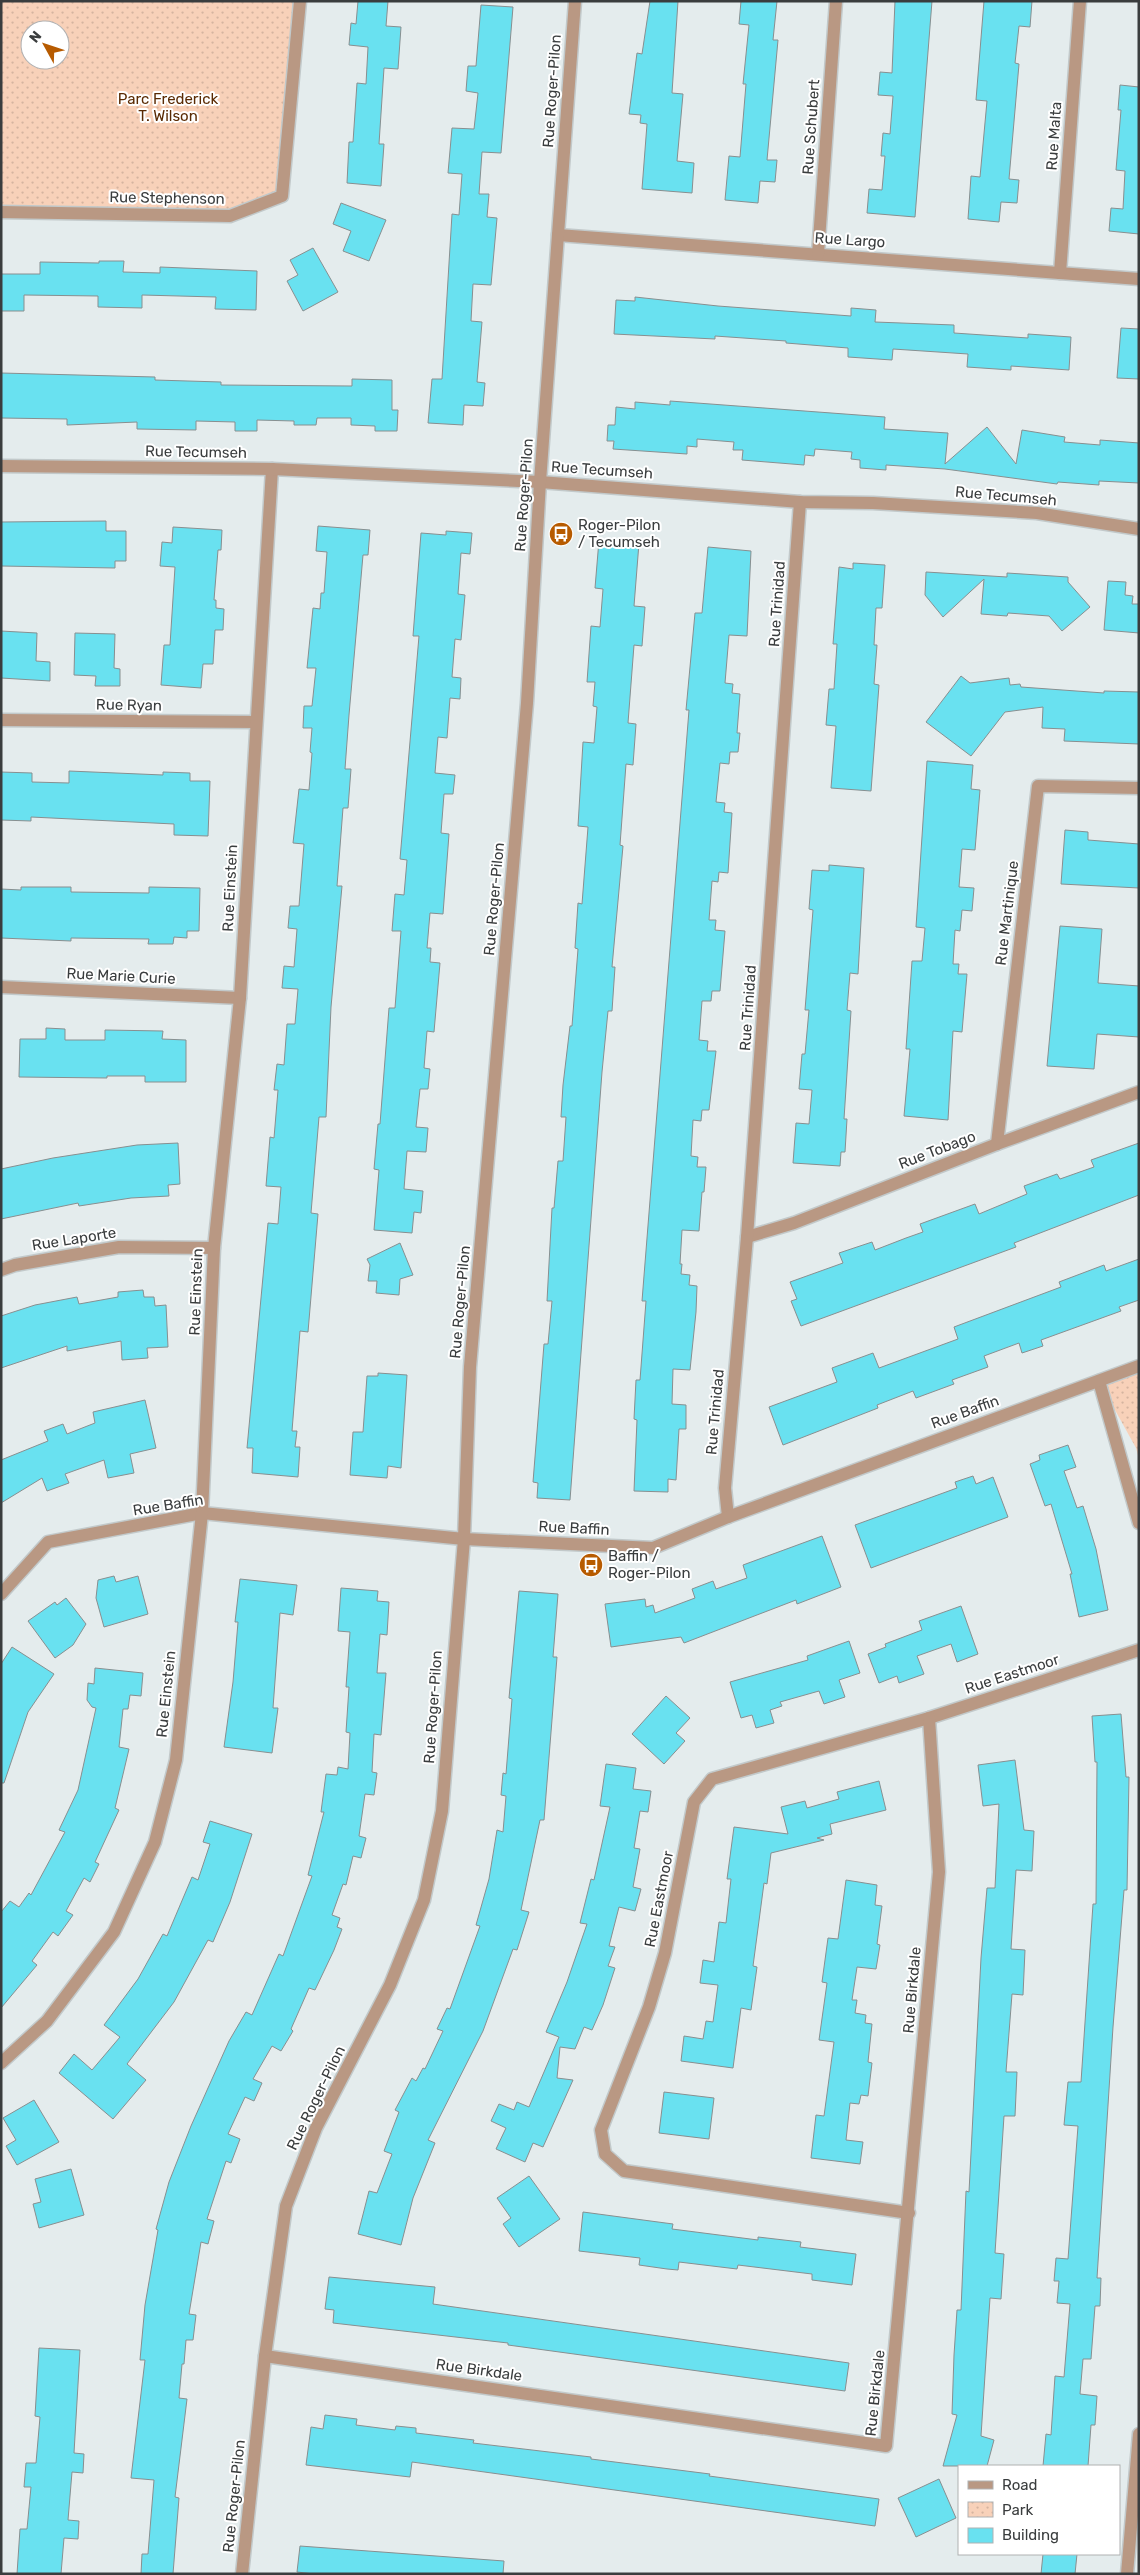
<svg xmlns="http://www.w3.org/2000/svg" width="1140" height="2575" font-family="Rubik,sans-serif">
<defs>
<pattern id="park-dots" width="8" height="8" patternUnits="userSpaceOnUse" patternTransform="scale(1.25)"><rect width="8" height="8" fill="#f8d1b9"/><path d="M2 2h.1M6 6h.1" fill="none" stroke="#d5b4a0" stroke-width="1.8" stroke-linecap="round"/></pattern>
</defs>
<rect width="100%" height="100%" fill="#e4eced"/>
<g fill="url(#park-dots)" fill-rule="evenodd">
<path d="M1,1H300L282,196L230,216L1,212ZM30,30H60V60H30Z"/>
<path d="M1139,1370V1459L1136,1448L1099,1381Z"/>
</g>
<g fill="#69e1f0" stroke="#888f90">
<path d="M358,1H388L386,26L401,27L398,69L384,68L379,144H384L381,186L347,183L349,142H353L357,83L366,84L368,47L349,45L351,23L356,24Z"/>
<path d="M650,1H678L672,93L683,94L677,161L694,163L692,193L642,189L647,124L640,123L641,115L629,114L637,53L642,54Z"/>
<path d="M741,1H777L773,40H778L767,160H777L775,182L760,181L758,203L725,200L729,156L740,157L746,84H743L749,25L739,24Z"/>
<path d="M895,1H932L915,217L867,213L869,189L882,190L885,156H881L883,133L890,134L893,96L878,95L880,72L892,73Z"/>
<path d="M984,1H1032L1030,27L1019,26L1015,63L1019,64L1009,179L1019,180L1017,203L1001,202L999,222L968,219L971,176L980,177L987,101L976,100Z"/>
<path d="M481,5L513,7L501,153L482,152L479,194H489L487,217L497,218L491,285L473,284L471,321L482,322L477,382L485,383L483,406L464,405L463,425L428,423L432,379H442L452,214L459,215L462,174L448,173L452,128L474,129L478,93L466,91L468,66H476Z"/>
<path d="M1120,85L1139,87V234L1109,231L1111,208L1123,209L1125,171L1116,170L1121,110H1118Z"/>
<path d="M341,203L386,220L369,261L343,251L351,231L333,224Z"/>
<path d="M313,248L338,292L303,311L287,281L298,275L290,260Z"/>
<path d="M99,261H124L123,272L160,273V267L257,271L256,310L215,309L216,297L142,295V308L98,307V296L24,295V311H1V274H40V262L99,263Z"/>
<path d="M635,297L718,306L851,316V308L876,310L875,322L954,325V333L1028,338V334L1071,337L1069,370L1011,366V370L967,367L968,354L893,349L892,360L848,357V348L786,343V341L715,336V339L614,334L616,300L635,301Z"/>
<path d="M1121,328L1139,329V379L1117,378Z"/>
<path d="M1,373L155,377V380L221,382V385L352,386V379L392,380V410H398L397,431H375V426L351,425V418H317L316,425H294V421L257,420V431H235V422L196,421V430L137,429V422L67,425V419L1,418Z"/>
<path d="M670,401L885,417L884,429L948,433L945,464L987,427L1016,464L1022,430L1065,437L1064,442L1100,445V440L1139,443V483L1099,481V485L1058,482L1057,484L945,469L886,465V470L860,468V460L851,459L852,452L815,449L814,456L805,455L804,465L742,460L743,450H733L734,442L697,439V447L687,446V454L613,449L614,441H607L608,425H615L616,407L635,409V402L670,405Z"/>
<path d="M106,521V531H126V561H115V568L1,566V522Z"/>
<path d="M318,526L370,530L368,555H363L349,715L345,769H351L348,808H343L337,886H342L331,1007L326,1117H319L311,1213L318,1214L308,1332L300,1331L292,1431H297L295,1447H300L298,1477L252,1473L253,1448H247L268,1223L278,1224L281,1187L266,1186L270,1137L274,1138L278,1090H274L277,1064L284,1065L287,1024H295L298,989L282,988L284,966L294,967L297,929L288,928L290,906H299L304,844L293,843L299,789L309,790L312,753L310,752L312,728H303L304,706H312L316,668H307L313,608L320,609L321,593H324L327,552L316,551Z"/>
<path d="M173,527L222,530L221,550H218L214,600H216V608L224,609L223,630H215L213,664H203L201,688L161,685L164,645H170L175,567L160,566L162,542L172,543Z"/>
<path d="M446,531L472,533L470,554L461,553L458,594L465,595L461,640L455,639L452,677L461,678L460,699L450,698L447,738L438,737L435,773L455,775L453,794H444L441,833L449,834L443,914L430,913L427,948H431L430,962L440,963L434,1032L427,1031L424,1068L430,1069L428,1089H420L416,1127L428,1128L426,1152L407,1151L404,1189L423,1191L421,1213L414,1212L412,1233L374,1230L379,1170L374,1169L378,1124H380L389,1008H395L401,931H392L395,894L404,895L407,860L400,859L419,636H413L421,533L446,535Z"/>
<path d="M599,540L639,543L634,606L645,607L642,646L634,645L628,723L636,724L633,765L626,764L620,845L623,846L612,967H615L612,1011H608L602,1072L570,1500L537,1498L538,1483L533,1482L544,1344H548L552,1301H547L552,1208H554L558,1161H563L566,1117H561L563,1085L570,1026H572L578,949L575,948L578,903L582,904L588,827L578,826L583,742L594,743L597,707L593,706L595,682H587L591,626L600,627L603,589L595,588Z"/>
<path d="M708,547L751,551L747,636L729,635L725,683L733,684L732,693L740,694L737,733H740L738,752H730L729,764L720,763L716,802L725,803L724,812L732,813L728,873L719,872L718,882L712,881L709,920H716L715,930L725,931L720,991H712L711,1001H702L699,1040L708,1041L707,1051H716L709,1110H702L701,1121L693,1120L691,1156L698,1157L697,1167H706L704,1192H702L699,1231L682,1230L680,1264H682L681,1274L690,1275L689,1285L697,1286L696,1312L690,1370L673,1369L672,1404L686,1405V1429H679L676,1480L668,1479V1492L634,1491L637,1420L634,1419L636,1380H640L646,1301H642L689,710H686L695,613H702Z"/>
<path d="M853,563L885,565L882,608H876L874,645H877L874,684L879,685L871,791L831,788L836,726L826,725L829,689H834L837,644H833L839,567L853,569Z"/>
<path d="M926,572L1007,577V573L1068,577V582L1090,607L1062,631L1049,616L1008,613L1007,616L981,614L984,579L943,617L925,595Z"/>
<path d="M1108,581L1126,582L1125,595L1133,596L1132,604H1139V633L1104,630Z"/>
<path d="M1,631L37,633L36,661L50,662V681L1,678Z"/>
<path d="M75,633L115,634L114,668L120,669V686H95L96,676L74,675Z"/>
<path d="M961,676L970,683L1009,678L1010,685L1020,684L1021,687L1104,693V691L1139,692V744L1064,741L1065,729L1042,728L1043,707L1005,712L971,756L926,722Z"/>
<path d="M927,761L973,765L971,789L980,790L975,850L962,849L959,887L974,888L972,911L962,910L960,931L955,930L953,964H959L958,974H967L962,1032L953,1031L948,1120L904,1116L910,1049H906L912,961H922L925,928L916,927Z"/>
<path d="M69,771L163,775V772L190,773V781H210L208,836L174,835V824L31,817V821L1,820V772L32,773V782L69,783Z"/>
<path d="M1065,830L1088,832V840L1139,844V888L1061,884Z"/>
<path d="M829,865L864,868L858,974L850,973L847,1010L851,1011L844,1119H847L845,1152H841L840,1166L793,1163L796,1123L809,1124L812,1090L799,1089L802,1054H805L809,1010H805L813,910L809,909L812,870L829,871Z"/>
<path d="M21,887H71V892L149,893V887L200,888L199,931H187V938L174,937L173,944H148L149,939L71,938V941L1,938V889L21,890Z"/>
<path d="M1060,926L1102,929L1098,983L1139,986V1037L1097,1034L1094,1069L1047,1066Z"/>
<path d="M46,1028L65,1029V1040H105V1030L163,1031L162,1039L186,1040V1082H145V1076H107V1078L19,1077L20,1039H46Z"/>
<path d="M178,1143L180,1184L168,1185L169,1196L131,1198L79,1206L78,1203L1,1219V1169L53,1158L137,1145Z"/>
<path d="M1139,1143V1195L1014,1243L1016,1247L801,1326L791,1301L797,1299L790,1282L843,1263L839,1253L872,1242L875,1250L906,1238L923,1232L920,1224L975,1204L979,1214L1027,1194L1024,1186L1057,1174L1060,1179L1094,1167L1091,1160Z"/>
<path d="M400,1243L413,1275L400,1279L399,1295L376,1293L377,1281H368L370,1265L367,1259Z"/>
<path d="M1139,1259V1300L1119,1307L1121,1311L1041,1340L1043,1346L1022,1353L1019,1343L984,1356L988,1367L952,1380L954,1384L916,1398L913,1391L877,1405L878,1408L783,1445L769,1407L837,1382L832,1368L873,1353L879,1368L958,1339L954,1327L1061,1287L1059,1282L1104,1265L1106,1271Z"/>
<path d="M143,1290L144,1297H154L155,1306L166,1305L168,1347L147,1348L148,1358L122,1360L121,1341L67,1351V1346L1,1368V1316L35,1305L77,1297L79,1304L118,1297V1292Z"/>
<path d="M378,1373L407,1375L401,1468L388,1466L387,1478L350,1475L353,1432H363L367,1376H378Z"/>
<path d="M145,1400L156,1448L130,1454L134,1473L108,1478L104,1460L65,1474L69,1483L47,1491L42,1478L1,1503V1460L48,1441L44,1431L63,1424L67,1434L95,1423L93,1412Z"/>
<path d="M1068,1445L1076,1467L1064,1471L1077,1508L1083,1506L1096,1549L1108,1610L1079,1617L1070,1574H1072L1051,1504L1045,1506L1030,1464L1040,1460L1039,1455Z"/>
<path d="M973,1476L976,1484L993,1477L1008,1517L871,1568L855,1525L957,1488L955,1482Z"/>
<path d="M822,1536L841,1587L797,1604L796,1600L684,1643L681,1637L611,1647L605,1604L645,1599L646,1607L653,1605L655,1613L695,1598L692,1589L713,1581L716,1589L747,1578L743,1565Z"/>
<path d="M114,1576L116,1582L138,1576L148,1614L104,1627L96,1598L98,1580Z"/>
<path d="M240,1579L297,1585L293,1615L280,1613L273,1708H278L272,1753L224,1747L233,1682L238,1622H235Z"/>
<path d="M341,1588L378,1591L377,1601L389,1602L387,1635L380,1634L377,1673H386L381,1735L374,1734L372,1772L377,1773L374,1795L365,1794L359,1836L366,1838L361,1858L353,1856L346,1885L343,1884L332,1915L340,1918L337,1927L342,1929L334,1950L315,1990L309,1988L291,2029L293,2031L281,2051L272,2046L253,2079L262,2083L254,2101L245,2097L228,2134L240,2139L231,2163L226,2161L207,2219L214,2221L208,2244L201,2242L189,2314L196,2315L193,2340H186L184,2364H182L179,2398L187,2399L175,2497L179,2498L173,2574H141L142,2554H148L154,2480L131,2478L145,2360H140L145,2305L158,2230L156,2229L169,2182L191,2126L229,2041L246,2012L252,2015L279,1954L283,1956L312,1876L308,1875L324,1812H321L326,1774L337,1775L338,1767L348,1769L350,1733L346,1732L349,1687H346L350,1632L338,1631Z"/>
<path d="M519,1591L558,1594L553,1657H557L544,1820H540L521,1910L529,1912L517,1950L513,1949L483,2031L428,2140L435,2143L413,2198L401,2245L358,2234L369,2191L377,2193L392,2154L384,2151L399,2112L395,2110L412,2078L416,2081L423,2068L425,2069L443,2031L437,2029L447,2008L450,2009L480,1926L476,1925L489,1879L497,1830L503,1832L506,1796L501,1795L503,1773L506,1774L512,1699L509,1698Z"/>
<path d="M66,1598L86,1624L73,1645L55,1658L28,1621L55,1602L57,1605Z"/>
<path d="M961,1606L978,1654L957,1662L951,1644L917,1656L924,1674L899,1683L897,1676L879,1683L868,1654L886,1647L885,1644L922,1630L919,1621Z"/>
<path d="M849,1641L860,1673L839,1680L845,1697L824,1704L819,1691L780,1702L782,1706L770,1710L774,1723L756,1728L752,1715L741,1718L730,1682L808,1660L807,1656Z"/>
<path d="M12,1647L54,1674L28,1712L4,1783H1V1664Z"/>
<path d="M95,1668L143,1673L141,1696L130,1695L128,1709H123L119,1747L129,1749L115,1808L119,1810L95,1862L99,1864L90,1882L84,1878L66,1911L73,1915L58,1936L53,1932L32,1961L37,1965L1,2008V1912L10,1901L19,1907L29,1893L31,1895L65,1832L59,1830L78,1790L96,1708L92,1707L87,1700L88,1683L94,1684Z"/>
<path d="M666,1696L690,1718L676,1733L685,1741L664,1764L632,1734Z"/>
<path d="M1121,1714L1126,1777H1129L1127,1890H1124L1113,2027L1097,2278H1101L1100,2306H1095L1091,2359H1083L1080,2394L1097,2396L1095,2425H1091L1088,2466H1043L1046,2434L1051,2435L1055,2376L1064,2377L1070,2304L1057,2303L1059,2281H1054L1056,2258L1068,2259L1078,2126L1064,2125L1068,2082H1081L1093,1904H1096L1097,1762H1095L1092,1716Z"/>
<path d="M1015,1760L1024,1830L1034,1831L1032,1871L1016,1870L1011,1949L1025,1950L1023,1995L1012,1994L1006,2072H1017L1015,2116H1004L995,2253L1004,2254L1001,2299L990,2298L981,2436L994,2440L987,2466H943L957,2415L952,2414L954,2355L957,2310H961L966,2191L969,2192L981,1958L987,1888H995L999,1804L983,1806L978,1765Z"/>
<path d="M606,1764L636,1768L633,1789L651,1791L648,1812L640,1811L634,1848L640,1849L633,1887L641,1889L635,1911L619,1907L609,1946L615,1947L608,1966L615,1968L603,2005L592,2030L584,2027L575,2049L560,2047L557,2078L573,2080L543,2147L533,2143L525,2162L496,2149L506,2128L491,2121L499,2104L514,2110L517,2102L529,2107L559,2037L546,2032L567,1982L587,1924L580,1923L591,1879L594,1880L610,1807L600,1806Z"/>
<path d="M879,1781L886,1810L830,1824L832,1834L817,1838L824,1840L771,1853L767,1884L764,1883L753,1966L757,1967L751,2010L741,2008L733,2068L681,2061L684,2036L703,2039L706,2021L713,2022L718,1985L700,1983L703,1960L714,1962L719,1922L726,1923L731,1879H727L734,1827L788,1834L781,1807L805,1801L807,1808L839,1799L837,1792Z"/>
<path d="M210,1821L252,1834L230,1902L213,1942L208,1940L174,2002L127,2064L146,2080L113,2119L59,2073L74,2054L92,2070L120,2037L104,2025L138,1979L163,1934L167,1936L192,1877L198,1880L210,1844L203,1842Z"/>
<path d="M846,1880L877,1885L875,1905L882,1906L877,1944L880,1945L876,1969L857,1967L852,2000H857L855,2013L866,2015L865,2023L872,2024L868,2062L872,2063L868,2096L861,2095L859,2104L850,2103L846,2140L863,2142L860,2164L811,2158L816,2115L824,2116L834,2042L819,2040L827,1983L822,1982L828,1938L838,1939Z"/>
<path d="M664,2092L714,2098L709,2139L659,2133Z"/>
<path d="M34,2100L59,2142L17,2165L6,2146L16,2140L3,2118Z"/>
<path d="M71,2169L84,2215L39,2228L33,2204L41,2202L35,2179Z"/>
<path d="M529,2176L560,2219L519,2247L503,2224L511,2218L497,2198Z"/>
<path d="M583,2212L673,2224L672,2229L758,2240V2237L801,2242L800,2247L856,2254L852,2285L812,2280V2274L738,2265L737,2269L679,2262L678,2270L667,2269L639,2265L640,2258L579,2251Z"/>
<path d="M329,2277L435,2287L433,2304L849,2363L845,2391L508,2345V2343L333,2323L334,2310L325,2309Z"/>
<path d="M39,2348L80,2350L74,2453L84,2454L83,2473L72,2472L68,2520L79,2521L78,2539L64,2538L61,2574H17L20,2529H27L31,2487H24L26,2463H36L40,2417L35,2416Z"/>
<path d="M325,2415L357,2419L356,2425L395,2430L396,2426L416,2428V2433L474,2440L473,2443L591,2457V2459L710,2474L709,2476L879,2499L875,2526L412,2462L410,2477L306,2465L311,2427L323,2429Z"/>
<path d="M939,2479L956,2518L916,2537L898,2498Z"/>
<path d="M300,2546L504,2561L503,2574H314L297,2572Z"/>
<path d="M1043,2554H1077L1075,2574H1041Z"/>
</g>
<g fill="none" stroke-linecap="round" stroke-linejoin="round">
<g stroke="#c2c9ca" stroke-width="15">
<g id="minor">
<path d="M1,212L230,216L282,196L300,1"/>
<path d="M558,235L1139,279"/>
<path d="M818,254L836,1"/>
<path d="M1060,273L1080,1"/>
<path d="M1,720L256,722"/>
<path d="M1,987L240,998"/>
<path d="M997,1144L1038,786L1139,788"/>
<path d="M747,1237L794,1223L997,1144L1139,1092"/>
<path d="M1,1270L15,1265L119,1247L214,1248"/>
<path d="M1099,1381L1139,1523"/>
<path d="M728,1517L725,1488L747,1237L800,502"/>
<path d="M1,1594L48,1542L202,1513L464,1539L653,1548L728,1517L1139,1366"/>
<path d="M1,2063L47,2021L114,1932L155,1842L176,1760L202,1513L214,1248L240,998L272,469"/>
<path d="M909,2213L624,2171L605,2154L601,2130L649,2007L665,1953L694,1802L712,1779L929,1718L1139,1650"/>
<path d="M265,2356L886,2446L939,1872L929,1718"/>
<path d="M1127,2574L1139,2434"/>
</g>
</g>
<g stroke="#c2c9ca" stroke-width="15">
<g id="tertiary">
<path d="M1,466L272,469L540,482L800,502L873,503L1037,513L1139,529"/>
<path d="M242,2574L265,2356L286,2206L316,2128L390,1985L424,1900L442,1811L464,1539L470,1367L527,703L540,482L575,1"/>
</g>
</g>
<use href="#minor" stroke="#b99883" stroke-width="12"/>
<use href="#tertiary" stroke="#b99883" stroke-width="12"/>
</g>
<defs>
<g id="bus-disc" transform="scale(1.25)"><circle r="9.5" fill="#b75b00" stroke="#fff"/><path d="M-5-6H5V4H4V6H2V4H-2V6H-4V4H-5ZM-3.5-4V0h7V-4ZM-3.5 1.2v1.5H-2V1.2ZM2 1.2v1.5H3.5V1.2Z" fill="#fff"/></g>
</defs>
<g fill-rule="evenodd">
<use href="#bus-disc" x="561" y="534"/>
<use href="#bus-disc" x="591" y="1565"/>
</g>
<g text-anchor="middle" stroke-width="4" stroke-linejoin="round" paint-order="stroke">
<g font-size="15" fill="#3a3d3e" stroke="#fff">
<text transform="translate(552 91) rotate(-86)" y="5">Rue Roger-Pilon</text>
<text transform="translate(811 127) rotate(-86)" y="5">Rue Schubert</text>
<text transform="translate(1054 136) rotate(-86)" y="5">Rue Malta</text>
<text transform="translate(167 198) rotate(1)" y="5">Rue Stephenson</text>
<text transform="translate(850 240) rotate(4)" y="5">Rue Largo</text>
<text transform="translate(196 452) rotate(1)" y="5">Rue Tecumseh</text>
<text transform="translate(602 470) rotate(4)" y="5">Rue Tecumseh</text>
<text transform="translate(524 495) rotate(-86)" y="5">Rue Roger-Pilon</text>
<text transform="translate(1006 496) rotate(5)" y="5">Rue Tecumseh</text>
<text transform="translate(777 604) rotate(-86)" y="5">Rue Trinidad</text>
<text transform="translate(129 705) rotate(1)" y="5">Rue Ryan</text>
<text transform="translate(230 888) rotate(-87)" y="5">Rue Einstein</text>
<text transform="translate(494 899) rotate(-85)" y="5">Rue Roger-Pilon</text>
<text transform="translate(1007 913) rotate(-83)" y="5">Rue Martinique</text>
<text transform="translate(121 976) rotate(3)" y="5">Rue Marie Curie</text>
<text transform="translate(748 1008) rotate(-86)" y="5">Rue Trinidad</text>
<text transform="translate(937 1150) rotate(-21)" y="5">Rue Tobago</text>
<text transform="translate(74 1239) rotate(-9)" y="5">Rue Laporte</text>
<text transform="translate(196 1292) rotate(-88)" y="5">Rue Einstein</text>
<text transform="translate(460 1302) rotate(-85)" y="5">Rue Roger-Pilon</text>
<text transform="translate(715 1412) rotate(-85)" y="5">Rue Trinidad</text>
<text transform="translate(965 1412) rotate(-20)" y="5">Rue Baffin</text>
<text transform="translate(168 1505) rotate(-9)" y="5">Rue Baffin</text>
<text transform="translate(574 1528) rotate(3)" y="5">Rue Baffin</text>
<text transform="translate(1012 1674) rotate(-18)" y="5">Rue Eastmoor</text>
<text transform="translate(166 1694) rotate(-84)" y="5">Rue Einstein</text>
<text transform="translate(433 1707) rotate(-86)" y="5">Rue Roger-Pilon</text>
<text transform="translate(659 1899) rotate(-79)" y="5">Rue Eastmoor</text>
<text transform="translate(912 1990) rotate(-85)" y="5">Rue Birkdale</text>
<text transform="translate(316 2098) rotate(-64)" y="5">Rue Roger-Pilon</text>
<text transform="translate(479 2370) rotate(8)" y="5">Rue Birkdale</text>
<text transform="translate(875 2393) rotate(-84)" y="5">Rue Birkdale</text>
<text transform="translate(234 2496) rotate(-84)" y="5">Rue Roger-Pilon</text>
</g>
<g font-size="15" fill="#5a2b04" stroke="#fff">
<text x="168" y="104">Parc Frederick<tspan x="168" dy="17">T. Wilson</tspan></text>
</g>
<g font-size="15" fill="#3a3d3e" stroke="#fff" text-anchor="start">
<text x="578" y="530">Roger-Pilon<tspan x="578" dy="17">/ Tecumseh</tspan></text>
<text x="608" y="1561">Baffin /<tspan x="608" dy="17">Roger-Pilon</tspan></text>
</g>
</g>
<rect width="1140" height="2575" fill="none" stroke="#3a3d3e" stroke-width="5"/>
<rect x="958" y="2465" width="162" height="90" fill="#ffffff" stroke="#b0b1b2"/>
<rect x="968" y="2481" width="25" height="8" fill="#b99883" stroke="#b0b1b2"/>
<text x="1002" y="2490" font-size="15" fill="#3a3d3e">Road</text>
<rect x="968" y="2502" width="25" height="15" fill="url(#park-dots)" stroke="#b0b1b2"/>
<text x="1002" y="2515" font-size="15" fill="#3a3d3e">Park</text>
<rect x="968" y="2528" width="25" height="15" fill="#69e1f0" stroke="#b0b1b2"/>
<text x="1002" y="2540" font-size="15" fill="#3a3d3e">Building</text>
<g transform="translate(45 45) rotate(310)"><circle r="24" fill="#ffffff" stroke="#b0b1b2"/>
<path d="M0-4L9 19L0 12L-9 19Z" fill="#b75b00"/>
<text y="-8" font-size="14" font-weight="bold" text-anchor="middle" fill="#3a3d3e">N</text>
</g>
</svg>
